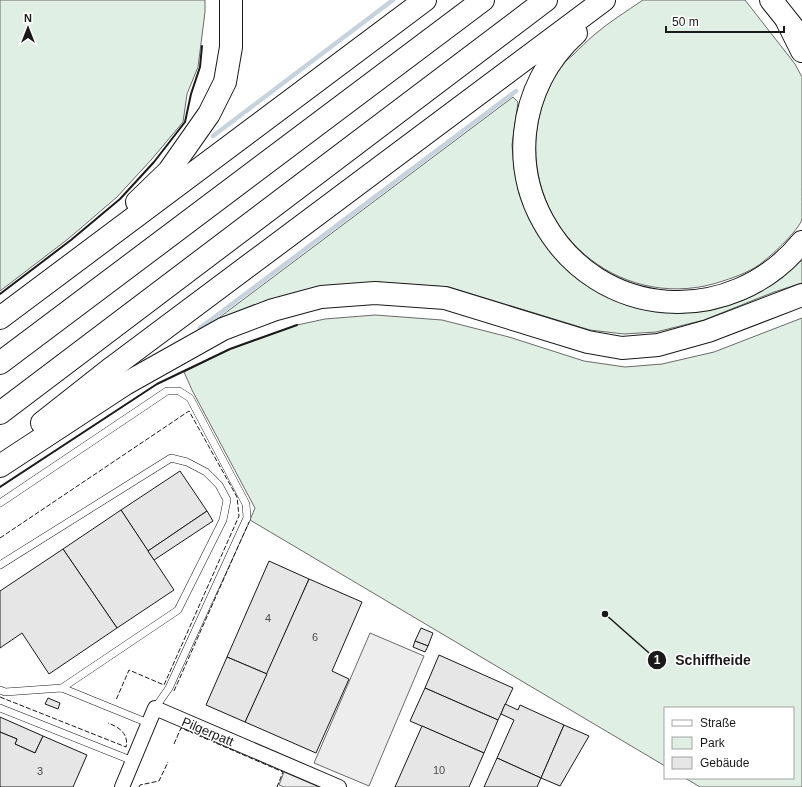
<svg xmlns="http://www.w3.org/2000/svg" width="802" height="787" font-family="Helvetica,sans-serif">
<rect width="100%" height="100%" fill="#fff"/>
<g fill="#e0efe3" stroke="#6a6a6a">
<path d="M0,0H205V12L198,67L187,94L183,122L151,160L117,197L68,239L0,291Z"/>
<path d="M643,0H745L795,64L802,77C802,112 802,148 802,183C802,191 802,213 802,219C799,230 774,253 764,261C752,271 738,276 723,281C627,314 529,239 536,137C538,116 543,101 552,82C554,78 555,73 558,70C562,64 568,59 573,55C580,48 587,41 594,35C609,22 627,11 643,0Z"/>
<path d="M513,97L518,102L512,145L514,168L519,194L536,230L554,256L578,278L624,303L652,310L682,313L716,309L748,297L770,285L802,254V283L774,292L704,320L656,332L624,334L590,330L449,287L376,282L204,329Z"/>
<path d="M375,315L442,320L509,337L584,361L625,367L662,364L714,352L802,318V787H700L685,778H793V708H665V766L250,520L255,508L192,390L184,372L230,349L297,325L325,319Z"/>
</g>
<g fill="#ededed" stroke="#6a6a6a">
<path d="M370,633L424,656L369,786L314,763Z"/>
<path d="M284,772L319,787H284L279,785Z"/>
</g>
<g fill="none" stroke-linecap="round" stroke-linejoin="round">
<g stroke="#c6d2dc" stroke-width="4.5">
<path d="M213,136L393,0"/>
<path d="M200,328L516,91"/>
</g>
</g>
<g fill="#e6e6e6" stroke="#1a1a1a">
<path d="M180,471L207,511L148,551L121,510Z"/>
<path d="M121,510L174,590L117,628L63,549Z"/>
<path d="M207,511L213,521L154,560L148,551Z"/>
<path d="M63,549L117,628L49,674L22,633L0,648V591Z"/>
<path d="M269,561L309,579L267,674L227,657Z"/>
<path d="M309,579L362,602L332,671L349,679L316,753L245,722Z"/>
<path d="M421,628L433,633L428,646L415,641Z"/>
<path d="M415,641L428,646L425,652L413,647Z"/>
<path d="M439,655L513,688L498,720L425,688Z"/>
<path d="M227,657L267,674L245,722L206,705Z"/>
<path d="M425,688L498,720L484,753L410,721Z"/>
<path d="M48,698L60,703L58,709L45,704Z"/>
<path d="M505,704L518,710L520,705L564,725L541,778L497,758L514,720L501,714Z"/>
<path d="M0,717L43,736L35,753L15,744L17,739L0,732Z"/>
<path d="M564,725L589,736L560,786L541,778Z"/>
<path d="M422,726L484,753L469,787H395Z"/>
<path d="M0,732L17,739L15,744L35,753L43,736L87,755L73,787H0Z"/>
<path d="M497,758L541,778L537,787H484Z"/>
</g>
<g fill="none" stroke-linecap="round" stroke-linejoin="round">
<g stroke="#1a1a1a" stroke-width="8">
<g id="service">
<path d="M0,503L167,391H179L190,398L246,504L247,518L169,688L155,708"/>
<path d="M0,565L171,458L187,462L206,472L219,485L227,500L223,520L178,610L62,688"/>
<path d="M0,690L5,692L62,688L148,723"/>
<path d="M0,708L133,761"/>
</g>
</g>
<g stroke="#1a1a1a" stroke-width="16">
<path id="minor" d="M122,787L155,708L339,787"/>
</g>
<g stroke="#1a1a1a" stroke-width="24">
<path id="trunk" d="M771,0L799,35"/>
</g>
<g stroke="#1a1a1a" stroke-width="24">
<g id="motorway">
<path d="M787,21L802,51"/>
<path d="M576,33C547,59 529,94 525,133C522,163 528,194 543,221C598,321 731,329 802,242"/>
<path d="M137,202L169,171L209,114L225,82L231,47V0"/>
<path d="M0,318L425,0"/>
<path d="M0,363L483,0"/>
<path d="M0,413L546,0"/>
<path d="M42,423L113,367L604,0"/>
<path d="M0,466L125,384L223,329L273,310L321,297L375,293L445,298L588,342L622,348L658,345L708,331L802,295"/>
</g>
</g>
<use href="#service" stroke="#fff" stroke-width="7"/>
<use href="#minor" stroke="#fff" stroke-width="14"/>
<use href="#trunk" stroke="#fff" stroke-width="22"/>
<use href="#motorway" stroke="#fff" stroke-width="22"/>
<g stroke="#1a1a1a" stroke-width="1" stroke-dasharray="5 2" stroke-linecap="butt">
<path d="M0,538L189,411L237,497L239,516L164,685L129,670L116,700"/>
<path d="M174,691L249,522"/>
<path d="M0,697L126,747C129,734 119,727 108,723"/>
<path d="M174,744L181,728L283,772L277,787"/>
<path d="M139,787L140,785L159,781L168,762"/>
</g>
<g stroke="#1a1a1a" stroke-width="2">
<path d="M0,294L71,240L120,199L154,162L185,122L191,94L200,67L202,46"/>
<path d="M0,487L157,384L230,349L297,325"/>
</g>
</g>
<g text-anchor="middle" stroke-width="3" stroke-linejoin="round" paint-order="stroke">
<g font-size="11" fill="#4d4d4d">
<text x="268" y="622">4</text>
<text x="315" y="641">6</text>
<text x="439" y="774">10</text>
<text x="40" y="775">3</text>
</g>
<g font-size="13" fill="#1a1a1a" stroke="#fff">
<text transform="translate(208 731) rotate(23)" y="5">Pilgerpatt</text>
</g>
</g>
<path fill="none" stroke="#1a1a1a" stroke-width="1.5" d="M605 614L657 660"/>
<g fill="#1a1a1a" stroke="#fff" stroke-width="1.5">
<circle cx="605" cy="614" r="4"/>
<circle cx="657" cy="660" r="10"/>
</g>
<g font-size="12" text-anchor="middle" font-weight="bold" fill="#fff">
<text x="657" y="664">1</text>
</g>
<g font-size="14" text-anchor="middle" font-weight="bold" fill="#1a1a1a" stroke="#fff" stroke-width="3" stroke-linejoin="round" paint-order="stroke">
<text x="713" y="665">Schiffheide</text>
</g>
<rect x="664" y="707" width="130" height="72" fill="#ffffff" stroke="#a3a3a3"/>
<rect x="672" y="720" width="20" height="6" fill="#ffffff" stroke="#a3a3a3"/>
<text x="700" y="727" font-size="12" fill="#1a1a1a">Straße</text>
<rect x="672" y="737" width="20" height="12" fill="#e0efe3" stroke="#a3a3a3"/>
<text x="700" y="747" font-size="12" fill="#1a1a1a">Park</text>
<rect x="672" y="757" width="20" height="12" fill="#e6e6e6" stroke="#a3a3a3"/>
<text x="700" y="767" font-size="12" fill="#1a1a1a">Gebäude</text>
<g transform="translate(28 28)" stroke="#ffffff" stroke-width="3" paint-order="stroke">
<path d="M0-3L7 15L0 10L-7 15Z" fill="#1a1a1a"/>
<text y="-6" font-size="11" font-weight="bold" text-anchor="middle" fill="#1a1a1a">N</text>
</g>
<path d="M666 26v6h118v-6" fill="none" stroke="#1a1a1a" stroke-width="2"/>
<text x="672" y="26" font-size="12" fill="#1a1a1a" stroke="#ffffff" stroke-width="3" paint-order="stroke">50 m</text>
</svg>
